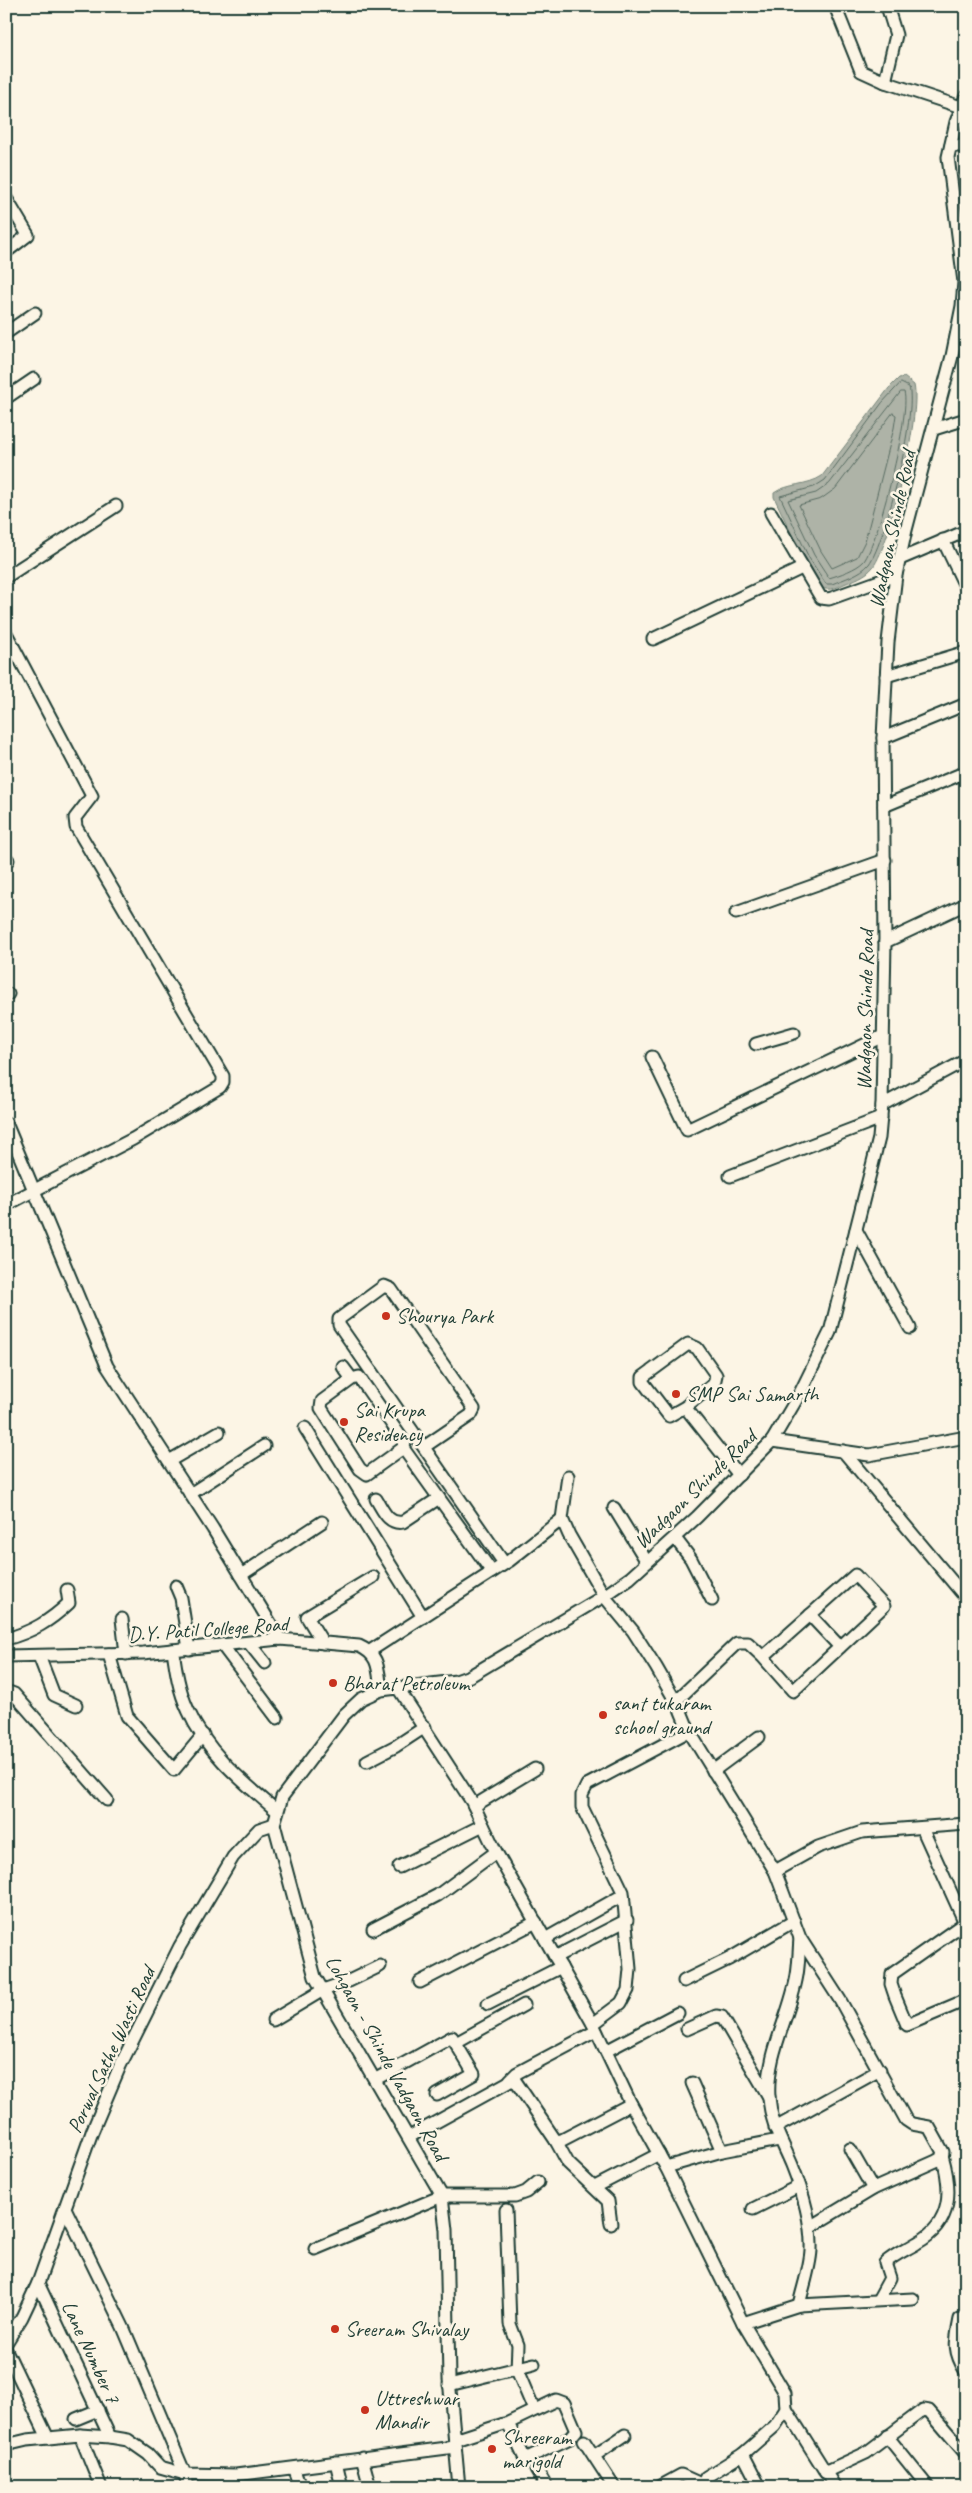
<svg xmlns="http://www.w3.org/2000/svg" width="972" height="2493" font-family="Caveat,sans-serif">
<rect width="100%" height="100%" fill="#fcf5e5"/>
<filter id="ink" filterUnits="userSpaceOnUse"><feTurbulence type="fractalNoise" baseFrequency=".02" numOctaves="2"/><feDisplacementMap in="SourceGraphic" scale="10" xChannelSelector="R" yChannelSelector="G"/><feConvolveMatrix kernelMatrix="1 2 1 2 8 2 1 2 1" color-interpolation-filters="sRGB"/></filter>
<g filter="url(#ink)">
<path fill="#aeb3a7" stroke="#758479" d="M904,377L914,385C921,414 891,543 873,567C866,576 854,580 844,584C836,588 830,591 822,588L804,560L774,497V493C788,483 807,486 822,476L889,388L899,378Z"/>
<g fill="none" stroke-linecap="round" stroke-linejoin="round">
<g stroke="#586c62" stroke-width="1">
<path d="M901,383L909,387C917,413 886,541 869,564C861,574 844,579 832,584H826L809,558L780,496L814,487L825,480L882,403Z"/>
<path d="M901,392H904C911,413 878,543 864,561C857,569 839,575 829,578L814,555L788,500L816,493L829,484Z"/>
<path d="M893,413L896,415L894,428L865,541L857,557L832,568L821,551L799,505L821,499L835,489Z"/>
</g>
<g stroke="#1f3d34" stroke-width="15">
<g id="minor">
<path d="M835,6L861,71L885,82L961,107"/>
<path d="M885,82L896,35L887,6"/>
<path d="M951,145L966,147"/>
<path d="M6,198L28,235L6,252"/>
<path d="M6,333L35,313"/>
<path d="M6,398L34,379"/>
<path d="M934,429L966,419"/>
<path d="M771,513L821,598L829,599L896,575"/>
<path d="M943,540L966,588"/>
<path d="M900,559L966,531"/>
<path d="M6,577L116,506"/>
<path d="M6,633L92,796L75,818L76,827L223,1076V1082L220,1087L133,1139L6,1205"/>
<path d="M653,639L802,568"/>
<path d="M886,676L966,652"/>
<path d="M883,738L966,704"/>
<path d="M884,806L966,772"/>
<path d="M6,860H8"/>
<path d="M736,913L885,860"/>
<path d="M885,942L966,904"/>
<path d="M6,995L8,994"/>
<path d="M756,1044L794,1033"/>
<path d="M652,1057L687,1130L883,1036"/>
<path d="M882,1105L966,1060"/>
<path d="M6,1123L107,1366L213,1529L280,1639"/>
<path d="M730,1176L881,1118"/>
<path d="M856,1230L910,1328"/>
<path d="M343,1367L352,1379L322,1401L321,1408L360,1469L367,1474L403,1448L405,1443L359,1377L352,1379"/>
<path d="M685,1407L714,1384L716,1375L697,1348L688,1344L643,1377V1382L669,1416L685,1407L739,1475"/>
<path d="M305,1428L423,1617"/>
<path d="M772,1441L869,1455L966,1437"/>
<path d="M424,1447L471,1415L474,1409L391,1289L384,1286L339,1319V1325L504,1563"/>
<path d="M403,1448L492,1572"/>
<path d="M843,1451L966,1598"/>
<path d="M169,1461L219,1432"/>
<path d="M568,1476L562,1519L569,1535L604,1596L633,1631L656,1667L680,1709L689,1731L775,1871L800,1938L840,2000L906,2120L912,2124L929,2127L943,2152L942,2158L936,2161L873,2189L810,2227"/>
<path d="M190,1494L264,1446"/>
<path d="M376,1499C383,1510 388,1525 403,1522L439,1498"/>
<path d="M614,1508L647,1562"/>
<path d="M675,1538L691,1559L712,1600"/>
<path d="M241,1575L322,1522"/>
<path d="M176,1586L181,1598L189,1649"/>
<path d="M810,1615L840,1647"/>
<path d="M122,1619L126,1654"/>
<path d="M6,1639C32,1632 50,1621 69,1603L67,1590"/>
<path d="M249,1643L265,1663"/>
<path d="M323,1643L307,1617L373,1577"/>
<path d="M222,1645L277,1718"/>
<path d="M173,1650C176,1671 179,1691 188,1710C206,1752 243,1782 277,1811"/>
<path d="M370,1651L509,1561L562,1519"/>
<path d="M109,1654L127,1716L174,1770L203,1735"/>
<path d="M6,1656L143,1653L280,1639L359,1646C380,1655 378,1670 381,1690"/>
<path d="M39,1656L54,1695L76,1705"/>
<path d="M398,1688L472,1802L496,1852L593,2024L631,2104L666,2167L743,2323L785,2393L786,2409L775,2426L743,2454L706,2477L701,2487"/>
<path d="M6,1691L14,1694L107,1800"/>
<path d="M676,1701L737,1643H748L763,1657L855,1575L884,1606L793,1691L763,1657"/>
<path d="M367,1761L396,1746L425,1727"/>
<path d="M713,1771L759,1737"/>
<path d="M474,1806L535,1769"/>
<path d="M922,1828L965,1923"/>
<path d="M399,1867L483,1825"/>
<path d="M775,1871L818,1847L862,1832L966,1824"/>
<path d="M966,1922L892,1974L891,1984L895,1996L907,2025L966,2000"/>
<path d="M373,1929L438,1895L496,1852"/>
<path d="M545,1939L623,1895"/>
<path d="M555,1957L627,1920"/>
<path d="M684,1981L729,1959L794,1921"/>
<path d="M420,1982L536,1922"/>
<path d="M488,2004L561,1967"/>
<path d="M273,2020L323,1990L349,1981L380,1966"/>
<path d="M593,2024L621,2003L628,1990L630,1969L623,1892L582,1807V1795L587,1785L689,1731"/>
<path d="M687,2029L716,2016L722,2017L769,2097"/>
<path d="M456,2043L524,2005"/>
<path d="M606,2051L678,2013"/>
<path d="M376,2079L452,2037L474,2074L437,2095"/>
<path d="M510,2080L517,2073L596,2031"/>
<path d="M692,2083L722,2151"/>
<path d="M775,2128L880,2070"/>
<path d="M409,2137L514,2079L556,2141L562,2140L631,2104"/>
<path d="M556,2141L568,2163L608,2201L611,2224"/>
<path d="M850,2149L873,2189"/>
<path d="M666,2167L722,2151L779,2140"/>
<path d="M595,2187L659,2154"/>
<path d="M753,2209L799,2186"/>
<path d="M66,2210L123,2327L185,2474L188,2487"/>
<path d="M506,2210L510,2324L518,2345L517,2370L534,2410"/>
<path d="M315,2249L442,2196H515L526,2192L538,2182"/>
<path d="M38,2283L110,2437"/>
<path d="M878,2300L890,2278L885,2263C895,2254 906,2250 917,2243C953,2223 952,2190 942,2155"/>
<path d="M799,2305C803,2287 810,2268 811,2250C812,2223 802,2190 792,2165C782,2141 771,2125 769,2097C766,2053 790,2017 797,1975C799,1963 799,1950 800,1938"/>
<path d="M960,2319C955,2343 953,2351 966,2372"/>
<path d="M743,2323L799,2305L913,2299"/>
<path d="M6,2343L22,2317L38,2283L92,2132L120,2066L180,1946L233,1857L259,1829L274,1824"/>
<path d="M6,2350L48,2438"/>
<path d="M449,2385L534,2364"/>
<path d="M786,2409L835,2487"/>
<path d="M76,2419L98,2410"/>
<path d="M80,2435L101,2487"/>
<path d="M887,2436L928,2487"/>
<path d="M455,2440L504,2424L508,2423L556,2400L564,2403L576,2431L570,2438L525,2459L508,2423"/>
<path d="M584,2441L614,2487"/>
<path d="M6,2445L27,2440L80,2435L110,2437L128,2440L148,2454L160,2467L185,2474L236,2475L455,2447"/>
<path d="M743,2454L760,2487"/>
<path d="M594,2456L625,2435"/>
<path d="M362,2458L370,2487"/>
<path d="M336,2462L342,2487"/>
<path d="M536,2469L547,2487"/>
<path d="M294,2470L300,2487"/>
<path d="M825,2472L866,2453L923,2410L929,2411L966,2454"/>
<path d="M459,2487L449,2379L446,2230L442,2196L315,1977L274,1824L282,1797L344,1715L361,1699L381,1690L456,1681L470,1676L604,1596L630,1578L697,1517L772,1441L799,1395L830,1332L879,1138L882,1105L885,942L883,738L888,642L896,575L906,530L952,356L962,306L964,282L948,157L956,122L966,96"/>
<path d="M659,2487L681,2475L701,2484"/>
</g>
</g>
<use href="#minor" stroke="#fcf5e5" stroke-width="11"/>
</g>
</g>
<g fill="#c8321e" stroke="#fcf5e5" stroke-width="2">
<circle cx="386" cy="1316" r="5"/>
<circle cx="676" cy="1394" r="5"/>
<circle cx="344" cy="1422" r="5"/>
<circle cx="333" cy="1683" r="5"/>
<circle cx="603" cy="1715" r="5"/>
<circle cx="335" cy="2329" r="5"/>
<circle cx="365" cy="2410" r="5"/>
<circle cx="492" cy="2449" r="5"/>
</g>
<g text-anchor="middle" stroke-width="5" stroke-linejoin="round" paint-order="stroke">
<g font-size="21" fill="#1f3d34" stroke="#fcf5e5">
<text transform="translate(892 529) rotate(-78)" y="7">Wadgaon Shinde Road</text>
<text transform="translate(865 1010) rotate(-89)" y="7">Wadgaon Shinde Road</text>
<text transform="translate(695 1489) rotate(-44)" y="7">Wadgaon Shinde Road</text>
<text transform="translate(208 1629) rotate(-4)" y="7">D.Y. Patil College Road</text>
<text transform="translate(111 2050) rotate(-65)" y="7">Porwal Sathe Wasti Road</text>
<text transform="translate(387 2058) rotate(61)" y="7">Lohgaon - Shinde Vadgaon Road</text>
<text transform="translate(91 2352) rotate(65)" y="7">Lane Number 7</text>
</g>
<g font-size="21" fill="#1f3d34" stroke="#fcf5e5" text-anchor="start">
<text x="396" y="1323">Shourya Park</text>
<text x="686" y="1401">SMP Sai Samarth</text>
<text x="354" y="1417">Sai Krupa<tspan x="354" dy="24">Residency</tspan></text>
<text x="343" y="1690">Bharat Petroleum</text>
<text x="613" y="1710">sant tukaram<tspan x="613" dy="24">school graund</tspan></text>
<text x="345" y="2336">Sreeram Shivalay</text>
<text x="375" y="2405">Uttreshwar<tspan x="375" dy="24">Mandir</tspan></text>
<text x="502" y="2444">Shreeram<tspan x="502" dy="24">marigold</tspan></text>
</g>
</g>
<rect width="972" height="2493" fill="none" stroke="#fcf5e5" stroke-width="25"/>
<rect x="12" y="12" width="947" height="2468" fill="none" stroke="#1f3d34" stroke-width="2" filter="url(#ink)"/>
</svg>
